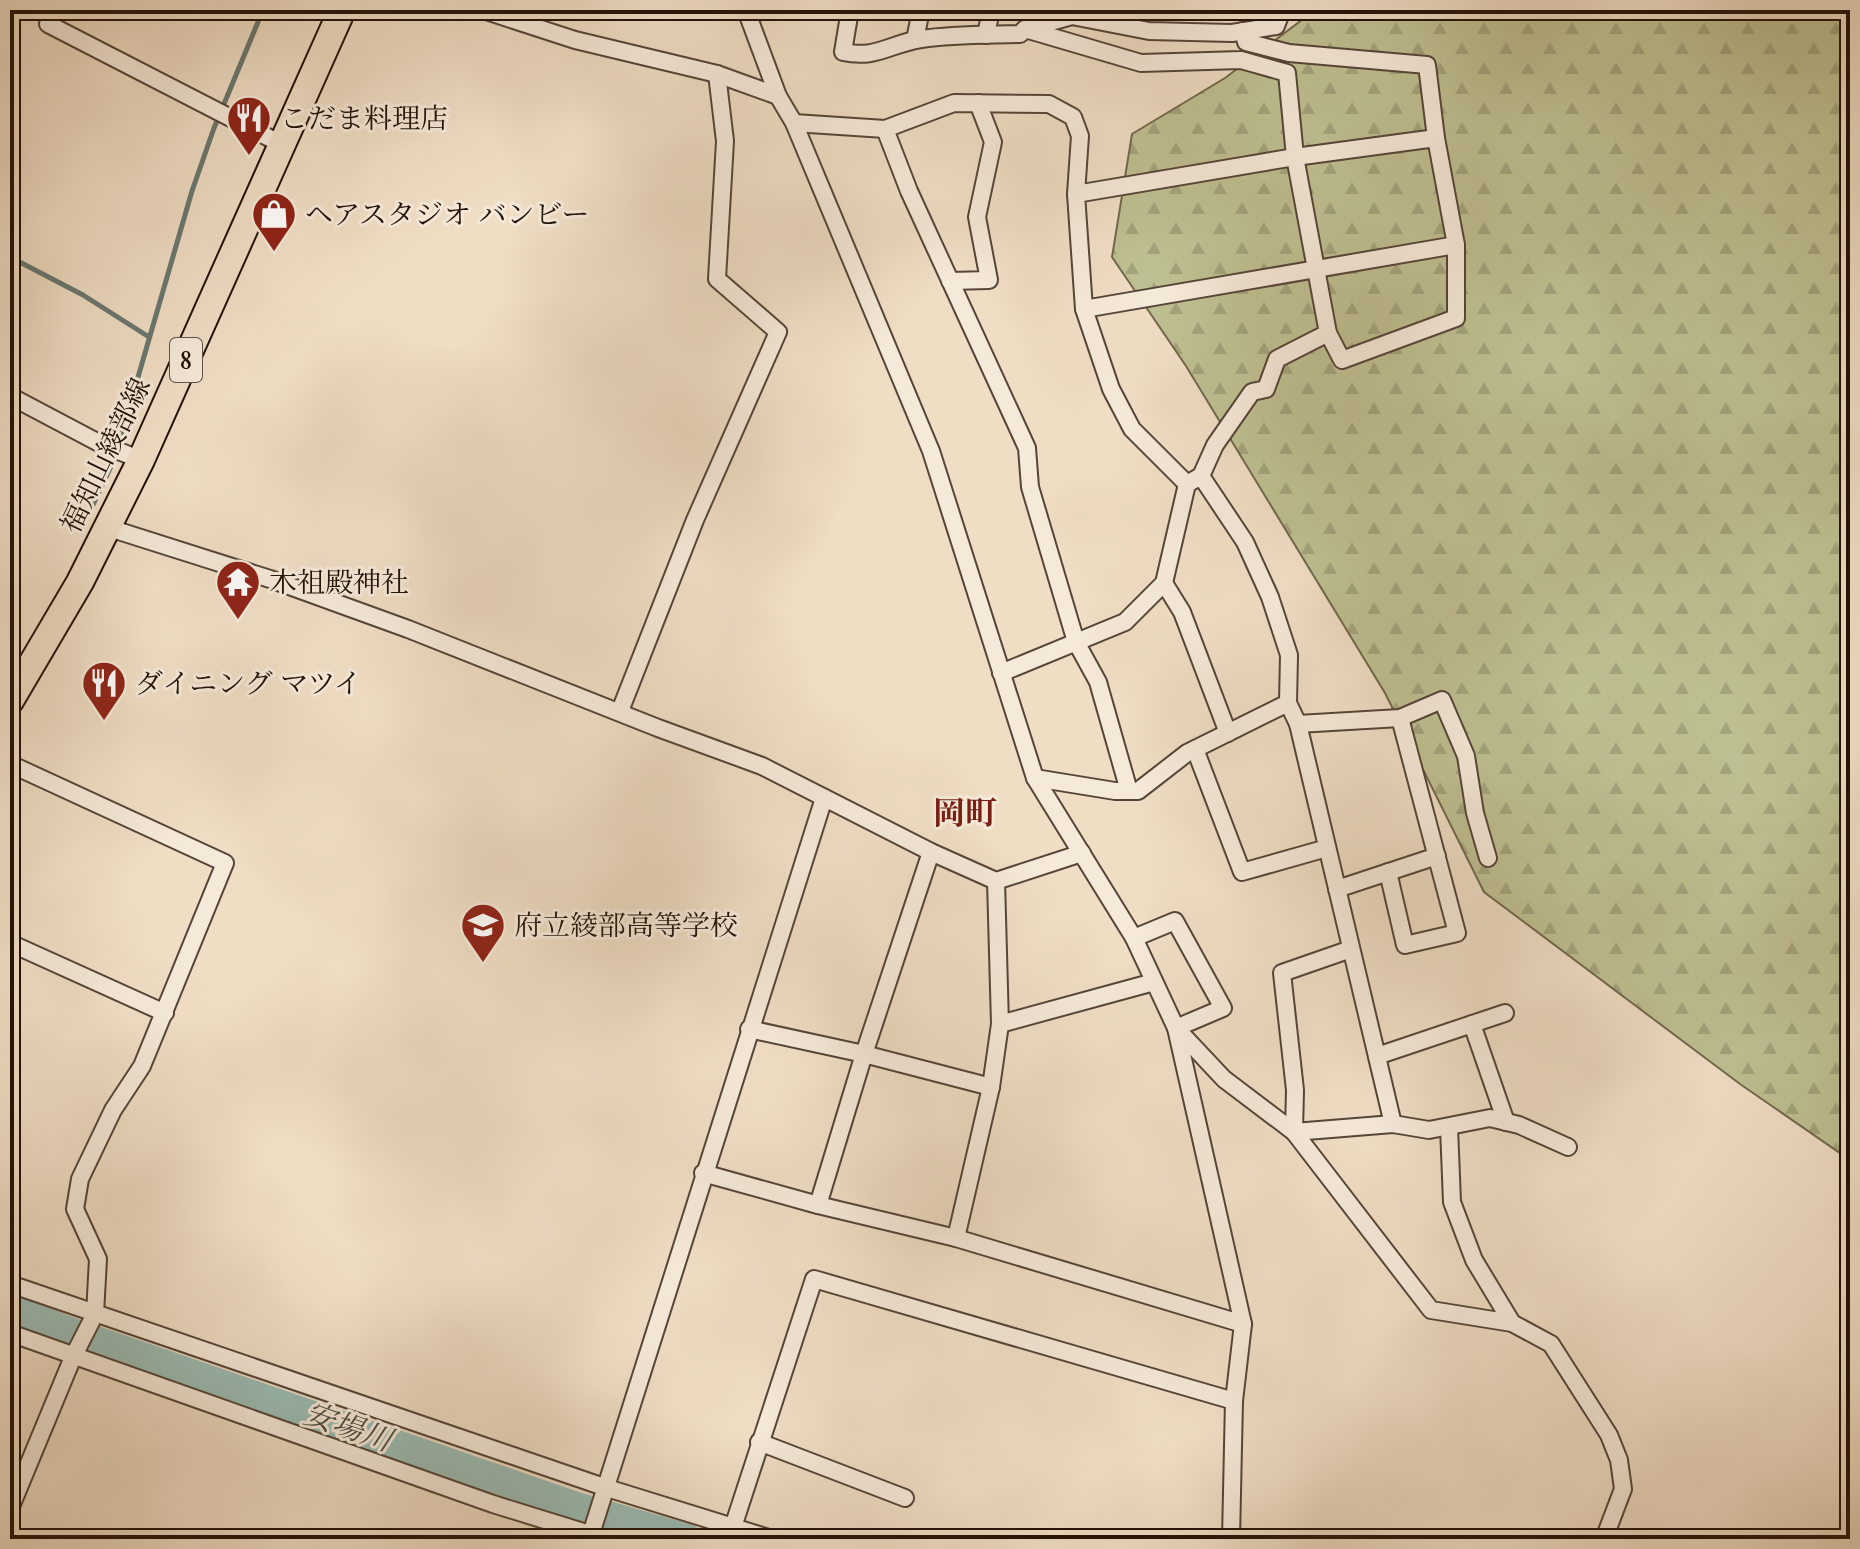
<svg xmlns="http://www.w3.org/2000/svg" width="1860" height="1549" font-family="Cardo,'Noto Serif JP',serif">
<defs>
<pattern id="forest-firs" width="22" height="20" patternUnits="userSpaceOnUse" patternTransform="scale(2)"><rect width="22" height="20" fill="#bebf91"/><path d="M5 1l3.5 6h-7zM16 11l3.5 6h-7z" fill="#a3a37c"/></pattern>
</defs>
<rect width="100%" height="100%" fill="#efddc4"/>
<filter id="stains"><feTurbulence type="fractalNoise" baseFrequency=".0025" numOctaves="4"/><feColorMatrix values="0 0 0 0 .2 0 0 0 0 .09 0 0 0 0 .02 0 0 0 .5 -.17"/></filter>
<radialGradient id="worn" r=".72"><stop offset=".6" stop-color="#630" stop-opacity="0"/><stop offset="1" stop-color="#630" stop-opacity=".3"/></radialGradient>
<path fill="url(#forest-firs)" stroke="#70684d" stroke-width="2" d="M1315,10H1850V1160L1740,1084L1484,892L1385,693L1186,366L1112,257L1132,134L1225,78Z"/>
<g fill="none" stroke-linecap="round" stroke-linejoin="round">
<g stroke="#6a7870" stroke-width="5">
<path d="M10,257L83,295L149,337"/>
<path d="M91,509L114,460L192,191L214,128L263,10"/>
</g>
<path stroke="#9abcb4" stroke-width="30" d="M10,1308L64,1330L576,1507L687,1539"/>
<g stroke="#554538" stroke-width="20">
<g id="minor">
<path d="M55,10L48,24L283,145"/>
<path d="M483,10L575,40L717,74L778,96"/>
<path d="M746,10L778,96L794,123L931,451L1035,778L1134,938L1176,1028L1243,1324L1234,1401L1231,1539"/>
<path d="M850,10L843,52C877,59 889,44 921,39C956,34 985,35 1020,34L1025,29L1072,16L1149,31L1232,33L1276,26L1282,10"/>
<path d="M1025,29L1141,63L1241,60L1287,73L1295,157L1328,333L1342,360L1456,318V245L1436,138L1427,65L1289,53L1246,42L1243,31"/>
<path d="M986,35L991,10"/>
<path d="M915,40L921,10"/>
<path d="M794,123L885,129L954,103L1049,104L1073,117L1080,136L1076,194L1084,309L1111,389L1132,429L1187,484"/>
<path d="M885,129L909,191L1027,448L1030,487L1076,642L1098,682L1129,791"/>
<path d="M1076,194L1295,157L1436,138"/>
<path d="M950,281L989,280L977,217L993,142L978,103"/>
<path d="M1084,309L1456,245"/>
<path d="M10,396L99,443L141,460"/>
<path d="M1201,476L1215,445L1252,392L1266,389L1277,359L1328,333"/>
<path d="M106,527L270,579L408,629L658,728L762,766L931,852L996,881L1082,853"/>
<path d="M1164,583L1182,612L1228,733"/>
<path d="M1001,673L1125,622L1164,583L1187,484L1201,476L1245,542L1270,597L1289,655L1288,703L1298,724L1393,1124"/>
<path d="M620,711L695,520L778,332L717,279L725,141L717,74"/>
<path d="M1298,724L1400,718L1442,700L1466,756L1475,813L1488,858"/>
<path d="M1195,749L1242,872L1327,848"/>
<path d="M10,764L225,863L142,1066L113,1110L80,1179L75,1209L98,1259L95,1314L73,1357L10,1509"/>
<path d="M1035,778L1115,791H1138L1187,753L1288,703"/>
<path d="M1388,872L1405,945L1457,933L1400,718"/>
<path d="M1337,889L1437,856"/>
<path d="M1134,938L1175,921L1223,1008L1176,1028"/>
<path d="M10,943L165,1013"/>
<path d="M1000,1024L1154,982"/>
<path d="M1472,1024L1506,1122"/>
<path d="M749,1029L864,1054L991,1087"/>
<path d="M1177,1029L1224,1079L1294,1132L1431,1310L1512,1323L1551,1344L1609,1435L1619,1460L1623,1489L1604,1539"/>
<path d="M1377,1056L1505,1013"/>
<path d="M1449,1127L1452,1202L1474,1260L1512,1323"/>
<path d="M1294,1132L1393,1124L1429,1130L1490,1118L1519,1125L1568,1147"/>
<path d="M1294,1132L1295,1090L1282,973L1351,949"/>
<path d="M703,1173L818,1205L956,1238L1243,1324"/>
<path d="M818,1205L864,1054L931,852"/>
<path d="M956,1238L991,1087L1000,1024L996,881"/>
<path d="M10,1284L607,1488L772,1539"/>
<path d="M10,1333L493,1504L606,1539"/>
<path d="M759,1442L905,1498"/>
<path d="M733,1527L814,1279L1234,1401"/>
<path d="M591,1534L824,798"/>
</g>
</g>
<g stroke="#554538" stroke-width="24">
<path id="tertiary" d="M589,1539L591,1534"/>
</g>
<g stroke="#221209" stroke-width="30">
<path id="primary" d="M10,701L80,582L141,460L342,10"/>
</g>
<use href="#minor" stroke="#f5e9d9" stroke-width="16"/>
<use href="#tertiary" stroke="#f5e9d9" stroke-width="20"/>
<use href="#primary" stroke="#efddc4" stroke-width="26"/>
</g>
<defs>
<g id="restaurant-pin" transform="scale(2.3)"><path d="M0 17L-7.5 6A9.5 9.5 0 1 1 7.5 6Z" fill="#8f2418" stroke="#f5e9d9"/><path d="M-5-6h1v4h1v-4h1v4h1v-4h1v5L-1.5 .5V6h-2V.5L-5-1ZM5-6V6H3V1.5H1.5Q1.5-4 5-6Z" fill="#fff"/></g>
<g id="shop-pin" transform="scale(2.3)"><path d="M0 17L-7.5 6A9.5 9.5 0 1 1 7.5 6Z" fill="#8f2418" stroke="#f5e9d9"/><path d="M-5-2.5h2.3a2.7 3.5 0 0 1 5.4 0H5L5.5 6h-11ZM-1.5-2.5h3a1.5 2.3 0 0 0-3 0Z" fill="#fff"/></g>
<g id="temple-pin" transform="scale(2.3)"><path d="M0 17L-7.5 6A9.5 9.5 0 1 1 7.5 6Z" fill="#8f2418" stroke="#f5e9d9"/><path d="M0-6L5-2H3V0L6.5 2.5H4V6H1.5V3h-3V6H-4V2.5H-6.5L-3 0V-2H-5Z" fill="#fff"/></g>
<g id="school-pin" transform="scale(2.3)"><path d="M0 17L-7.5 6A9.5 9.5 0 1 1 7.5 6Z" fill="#8f2418" stroke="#f5e9d9"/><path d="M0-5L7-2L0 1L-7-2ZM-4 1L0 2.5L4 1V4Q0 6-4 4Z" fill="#fff"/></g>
</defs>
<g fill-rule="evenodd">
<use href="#restaurant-pin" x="249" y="118"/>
<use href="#shop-pin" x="274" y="214"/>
<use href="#temple-pin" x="238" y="582"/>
<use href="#restaurant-pin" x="104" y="683"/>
<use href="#school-pin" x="483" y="925"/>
</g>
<g text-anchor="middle" stroke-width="6" stroke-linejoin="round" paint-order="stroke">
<rect fill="#f5e9d9" stroke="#615247" stroke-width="2" x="170" y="338" width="32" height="44" rx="6"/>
<g font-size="26" font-weight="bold" fill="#221209">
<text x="186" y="369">8</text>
</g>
<g font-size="28" fill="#221209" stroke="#f5e9d9" text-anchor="start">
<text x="280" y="128">こだま料理店</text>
<text x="305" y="224">ヘアスタジオ バンビー</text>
<text x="269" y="592">木祖殿神社</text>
<text x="135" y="693">ダイニング マツイ</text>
<text x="514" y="935">府立綾部高等学校</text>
</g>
<g font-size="28" fill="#221209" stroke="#f5e9d9">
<text transform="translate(105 455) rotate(-64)" y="10">福知山綾部線</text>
</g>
<g font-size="30" font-style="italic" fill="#4c4e45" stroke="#f5e9d9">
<text transform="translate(348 1427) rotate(19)" y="10">安場川</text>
</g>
<g font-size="32" font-weight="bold" fill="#7a1f14" stroke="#f5e9d9">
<text x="965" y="824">岡町</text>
</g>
</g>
<rect width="1860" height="1549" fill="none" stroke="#efddc4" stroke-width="40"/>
<rect x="12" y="12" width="1836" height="1525" fill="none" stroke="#221209" stroke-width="4"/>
<rect x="20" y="20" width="1820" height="1509" fill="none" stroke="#221209" stroke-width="2"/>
<rect width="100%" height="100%" filter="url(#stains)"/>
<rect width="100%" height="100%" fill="url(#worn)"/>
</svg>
